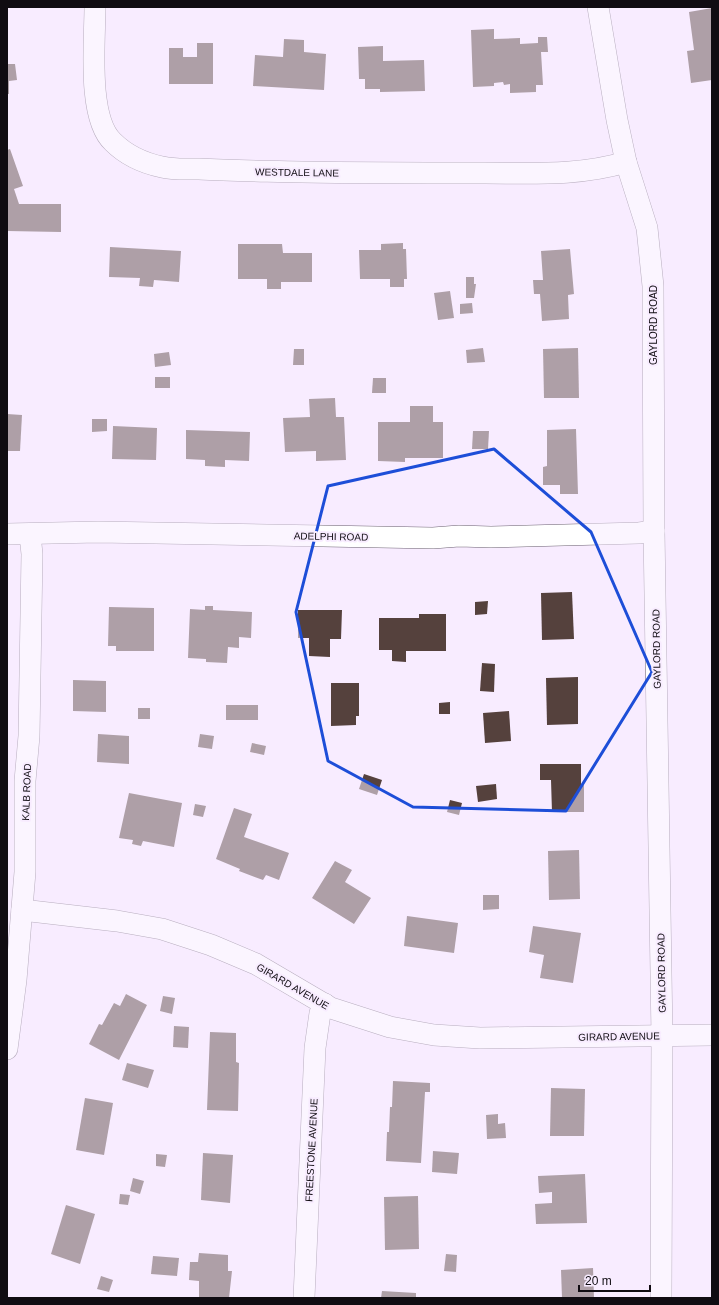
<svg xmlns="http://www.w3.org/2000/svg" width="719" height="1305" font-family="Arial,sans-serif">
<rect width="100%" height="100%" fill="#f8ecff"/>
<g fill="#55413d">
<path d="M712,8V80L691,83L687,51L694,50L689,12Z"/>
<path d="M494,29V39L520,38V44L538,43V37H547L548,52H541L543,85H536V92L510,93V84L504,85L503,82L494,83V86L473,87L471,30Z"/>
<path d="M284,39L304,40V52L326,54L324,90L253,86L255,55L283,57Z"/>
<path d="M197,43H213V84H169V48H183V57H197Z"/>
<path d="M383,46V61L424,60L425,91L380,92V89H365V79H359L358,47Z"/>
<path d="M7,64H15L17,80L9,81V94H7Z"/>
<path d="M10,149L23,186L14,189L19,204H61V232L7,231V150Z"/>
<path d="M403,243V249H406L407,279H404V287H390V279H360L359,250H381V244Z"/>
<path d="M238,244H282L283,253H312V282H281V289H267V279H238Z"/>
<path d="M110,247L181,251L179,282L154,280L153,287L139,286L140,278L109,277Z"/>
<path d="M570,249L574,294L568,295L569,319L542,321L540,294H534L533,280H543L541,251Z"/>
<path d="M466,277H474V284H476L474,298H466Z"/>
<path d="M450,291L454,318L438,320L434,293Z"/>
<path d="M472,303L473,313L460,314V304Z"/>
<path d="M483,348L485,362L467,363L466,350Z"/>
<path d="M578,348L579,398H544L543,349Z"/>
<path d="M294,349H304V365H293Z"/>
<path d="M169,352L171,365L155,367L154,354Z"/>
<rect x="155" y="377" width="15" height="11"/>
<path d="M373,378H386V393H372Z"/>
<path d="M335,398L336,417H344L346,460L316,461V451L285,452L283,418L310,417L309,399Z"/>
<path d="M410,406H433V422H443V458H405V462L378,461V422H410Z"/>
<path d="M7,414L22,415L20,451H7Z"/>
<path d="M92,419H107V431L92,432Z"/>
<path d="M113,426L157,428L156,460L112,459Z"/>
<path d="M576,429L578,494H560V485H543V467L547,466V430Z"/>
<path d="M186,430L250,432L249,461L225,460V467L205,466V460L186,459Z"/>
<path d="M473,431H489L488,449H472Z"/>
<path d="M572,592L574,639L542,640L541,593Z"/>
<path d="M488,601L487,614L475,615V602Z"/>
<path d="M205,606H213V610L252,612L251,638L239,637V648L228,647L227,663L206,662V659L188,658L190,609L205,610Z"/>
<path d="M109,607L154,608V651H116V646H108Z"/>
<path d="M298,610H342L341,639H330V657L309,656V638H298Z"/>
<path d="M419,614H446V651H406V662L392,661V650H379V618H419Z"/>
<path d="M482,663L495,664L494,692L480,691Z"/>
<path d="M578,677V724L547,725L546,678Z"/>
<path d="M73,680L106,681V712L73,711Z"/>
<path d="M331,683H359V716H356V725L331,726Z"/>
<path d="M450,702V714H439V703Z"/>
<rect x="226" y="705" width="32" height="15"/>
<rect x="138" y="708" width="12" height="11"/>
<path d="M509,711L511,741L485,743L483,713Z"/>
<path d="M98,734L129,736V764L97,762Z"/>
<path d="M200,734L214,736L212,749L198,747Z"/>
<path d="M252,743L266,746L264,755L250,752Z"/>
<path d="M540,764H581V786L584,785V812H552L551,780H540Z"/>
<path d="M364,774L382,780L377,795L359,789Z"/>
<path d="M496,784L497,799L478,802L476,786Z"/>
<path d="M129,793L182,803L174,847L143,841L141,846L132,844L133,840L119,838Z"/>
<path d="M450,800L462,803L459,815L447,812Z"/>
<path d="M195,804L206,806L203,817L193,815Z"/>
<path d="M234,808L252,814L244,837L289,853L279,880L266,875L263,880L239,871L240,869L216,859Z"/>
<path d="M579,850L580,899L549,900L548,851Z"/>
<path d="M335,861L352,870L345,882L371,898L354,924L312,898Z"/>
<path d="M483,895H499V909L483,910Z"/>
<path d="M407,916L458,923L454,953L404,946Z"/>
<path d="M533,926L581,933L573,983L540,978L544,955L529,952Z"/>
<path d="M126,994L147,1005L119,1060L89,1044L99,1024L102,1025L114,1003L120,1006Z"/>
<path d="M163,996L175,998L172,1014L160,1011Z"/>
<path d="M174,1026L189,1027L188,1048L173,1047Z"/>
<path d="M210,1032L236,1033V1062L239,1063L238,1111L207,1110Z"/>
<path d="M127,1063L154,1070L148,1088L122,1080Z"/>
<path d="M393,1081L430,1083V1092H425L421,1163L386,1161L387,1132H389L390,1107H392Z"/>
<path d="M551,1088L585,1089L584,1136H550Z"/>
<path d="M85,1098L113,1103L104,1155L76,1150Z"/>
<path d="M498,1114V1124L505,1123L506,1138L487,1139L486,1115Z"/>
<path d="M433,1151L459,1153L457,1174L432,1172Z"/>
<path d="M203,1153L233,1155L230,1203L201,1200Z"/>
<path d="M156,1154L167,1155L165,1167L156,1166Z"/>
<path d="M585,1174L587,1223L536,1224L535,1204L552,1203V1192L539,1193L538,1176Z"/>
<path d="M133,1178L144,1181L140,1194L130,1191Z"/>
<path d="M120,1194L130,1195L128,1205L119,1204Z"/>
<path d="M418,1196L419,1249L385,1250L384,1197Z"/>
<path d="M66,1205L95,1214L80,1264L51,1254Z"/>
<path d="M199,1253L228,1255V1271H232L229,1298H199V1281L189,1280L190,1262H198Z"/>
<path d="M446,1254L457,1255L456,1272L444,1271Z"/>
<path d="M153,1256L179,1258L177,1276L151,1274Z"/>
<path d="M593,1268L594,1298H562L561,1270Z"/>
<path d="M101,1276L113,1280L109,1292L97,1289Z"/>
<path d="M382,1291L416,1293V1298H381Z"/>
</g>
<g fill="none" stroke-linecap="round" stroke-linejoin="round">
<g stroke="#6c6272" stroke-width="22">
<g id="street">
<path d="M95,7C95,41 87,118 113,142C127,156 143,163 162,167C174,170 187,169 199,169C233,171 268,171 302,172C363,173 424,173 485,173C533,173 580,176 626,162"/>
<path d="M598,7L617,120L626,162L647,228L653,286L654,531L662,1036L661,1298"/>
<path d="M7,534L98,532L433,538L459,536L491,537L639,533L654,531"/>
<path d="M22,910L117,921L162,929L211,945L256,964L331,1008L390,1027L434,1035L480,1038L712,1035"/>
<path d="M7,1049L16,980L25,872V781L29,736L32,554L30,535"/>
<path d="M304,1298L315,1048L320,1013L325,1004"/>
</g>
</g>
<use href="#street" stroke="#fff" stroke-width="21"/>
</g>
<path d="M0 0H719V1305H0ZM494,449L591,532L652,672L566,811L413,807L328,761L296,612L328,486Z" fill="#f8ecff" fill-opacity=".55" fill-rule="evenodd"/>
<path fill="none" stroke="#1d4ed8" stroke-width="3" stroke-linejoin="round" d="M494,449L591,532L652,672L566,811L413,807L328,761L296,612L328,486Z"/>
<g text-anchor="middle" stroke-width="4" stroke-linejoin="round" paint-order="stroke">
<g font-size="10" fill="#100c12" stroke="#f8ecff">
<text transform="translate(297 172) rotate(1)" y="4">WESTDALE LANE</text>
<text transform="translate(653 325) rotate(-90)" y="4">GAYLORD ROAD</text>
<text transform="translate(331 536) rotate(1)" y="4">ADELPHI ROAD</text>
<text transform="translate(656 649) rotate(-91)" y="4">GAYLORD ROAD</text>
<text transform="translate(26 792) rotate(-88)" y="4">KALB ROAD</text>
<text transform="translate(661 973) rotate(-91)" y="4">GAYLORD ROAD</text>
<text transform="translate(293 986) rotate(30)" y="4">GIRARD AVENUE</text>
<text transform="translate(619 1036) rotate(-1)" y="4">GIRARD AVENUE</text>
<text transform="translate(311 1150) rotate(-87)" y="4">FREESTONE AVENUE</text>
</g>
</g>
<rect width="719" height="1305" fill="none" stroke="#100c12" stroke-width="16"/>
<path d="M579 1285v6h71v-6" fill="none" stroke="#100c12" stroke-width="2"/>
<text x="585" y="1285" font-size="12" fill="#100c12" stroke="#f8ecff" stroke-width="3" paint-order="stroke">20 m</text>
</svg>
